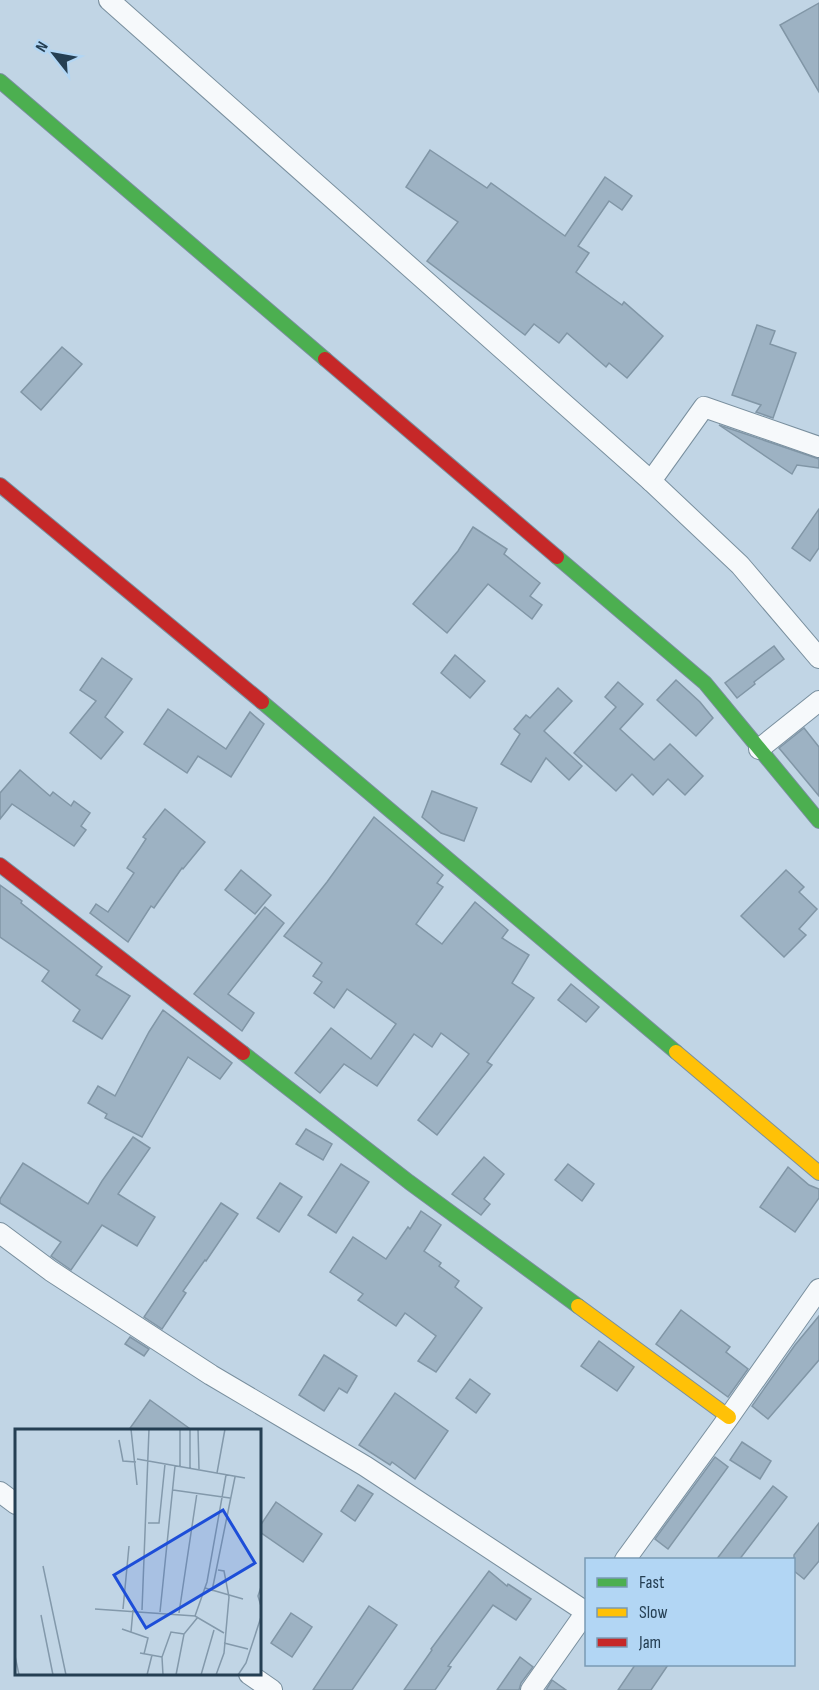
<svg xmlns="http://www.w3.org/2000/svg" width="819" height="1690" font-family="'Sofia Sans Condensed',sans-serif">
<rect width="100%" height="100%" fill="#c1d5e5"/>
<g fill="#9db2c3" stroke="#8196a6" stroke-width="1.5">
<path d="M819,3V92L780,25Z"/>
<path d="M430,150L487,188L491,183L565,236L605,177L632,196L622,210L609,201L578,246L589,253L576,272L622,305L624,302L663,336L627,378L609,363L606,367L567,333L559,343L534,324L525,335L427,261L458,222L406,187Z"/>
<path d="M757,325L775,331L770,344L796,353L773,418L756,412L761,405L732,395Z"/>
<path d="M62,347L82,364L41,410L21,392Z"/>
<path d="M719,425L819,459V468L797,465L792,474Z"/>
<path d="M819,509V548L810,561L792,548Z"/>
<path d="M473,527L507,549L504,554L540,583L530,596L542,605L532,619L488,584L447,633L413,604L458,551Z"/>
<path d="M774,646L784,659L754,682L755,684L737,698L725,683Z"/>
<path d="M455,655L485,681L470,698L441,673Z"/>
<path d="M102,658L132,679L105,717L123,732L101,759L70,733L96,701L80,690Z"/>
<path d="M676,680L700,702L713,718L696,736L657,700Z"/>
<path d="M618,682L643,704L620,729L654,760L670,744L703,776L685,795L668,779L653,795L632,774L616,791L574,753L616,707L605,697Z"/>
<path d="M558,688L572,701L544,731L582,766L569,780L546,758L531,782L501,764L520,734L514,729L526,715L530,718Z"/>
<path d="M168,709L226,749L250,712L264,724L231,777L198,756L187,773L144,744Z"/>
<path d="M804,728L819,747V796L779,748Z"/>
<path d="M20,770L50,796L53,792L71,806L74,801L90,813L81,826L86,830L74,846L12,804L0,819V793Z"/>
<path d="M432,791L477,808L464,841L441,833L422,817Z"/>
<path d="M165,809L205,842L183,869L182,868L154,908L151,906L128,942L90,913L96,904L108,912L134,873L127,868L146,839L143,837Z"/>
<path d="M374,817L443,875L437,883L443,887L416,924L442,944L475,902L508,930L502,938L529,955L512,983L534,998L487,1062L492,1065L437,1135L418,1120L469,1054L441,1033L432,1047L414,1034L377,1086L344,1064L320,1093L295,1073L331,1028L371,1059L396,1024L347,989L334,1008L314,993L322,982L313,976L322,963L284,936L327,882Z"/>
<path d="M241,870L271,895L255,914L225,890Z"/>
<path d="M786,870L804,887L799,892L817,909L799,929L806,935L784,957L741,916Z"/>
<path d="M0,885L22,901L21,903L102,967L96,975L130,996L102,1039L73,1021L80,1010L42,981L49,971L0,937Z"/>
<path d="M265,907L284,923L228,994L254,1013L242,1031L194,994Z"/>
<path d="M571,984L599,1007L586,1022L558,1000Z"/>
<path d="M163,1010L232,1063L220,1079L188,1057L142,1137L105,1118L107,1114L88,1103L98,1086L115,1096L149,1032Z"/>
<path d="M306,1129L332,1144L323,1160L296,1144Z"/>
<path d="M133,1137L150,1148L118,1194L155,1217L137,1246L102,1225L71,1270L51,1256L61,1242L0,1203V1199L23,1163L88,1204L102,1181Z"/>
<path d="M484,1157L504,1174L484,1199L490,1204L481,1215L452,1194Z"/>
<path d="M341,1164L369,1182L336,1233L308,1215Z"/>
<path d="M568,1164L594,1184L582,1201L555,1180Z"/>
<path d="M788,1167L809,1185L819,1189V1198L795,1232L760,1207Z"/>
<path d="M280,1183L302,1197L279,1232L257,1218Z"/>
<path d="M221,1203L238,1214L206,1261L205,1260L183,1291L186,1293L162,1329L144,1317Z"/>
<path d="M421,1211L441,1225L424,1251L441,1263L439,1266L459,1281L455,1287L482,1308L436,1372L418,1361L436,1336L405,1313L396,1326L358,1300L363,1294L330,1272L353,1237L386,1259L408,1227L410,1229Z"/>
<path d="M681,1310L730,1347L726,1352L748,1369L728,1397L656,1344Z"/>
<path d="M819,1316V1360L768,1419L752,1406L795,1345Z"/>
<path d="M130,1337L149,1349L144,1356L125,1344Z"/>
<path d="M599,1341L634,1367L617,1391L581,1366Z"/>
<path d="M324,1355L357,1376L347,1393L339,1388L324,1411L299,1395Z"/>
<path d="M470,1379L490,1394L476,1413L456,1398Z"/>
<path d="M395,1393L448,1431L415,1479L392,1462L390,1465L359,1445Z"/>
<path d="M150,1400L193,1431H128Z"/>
<path d="M742,1442L771,1461L760,1479L730,1460Z"/>
<path d="M715,1457L728,1467L668,1549L655,1539Z"/>
<path d="M358,1485L373,1494L355,1521L341,1511Z"/>
<path d="M773,1486L787,1497L739,1560H716Z"/>
<path d="M276,1502L322,1534L303,1562L260,1532V1526Z"/>
<path d="M819,1523V1561L804,1579L794,1571V1555Z"/>
<path d="M489,1571L507,1586L508,1584L531,1599L516,1620L493,1605L448,1666L451,1667L435,1690H404L432,1650L431,1649Z"/>
<path d="M369,1606L397,1625L352,1690H313Z"/>
<path d="M291,1613L312,1627L292,1657L271,1643Z"/>
<path d="M520,1657L533,1667L521,1683L519,1690H497Z"/>
<path d="M635,1665H668L651,1690H618Z"/>
<path d="M552,1680L566,1690H546Z"/>
</g>
<g fill="none" stroke-linecap="round" stroke-linejoin="round">
<g stroke="#798f9e" stroke-width="22">
<g id="street">
<path d="M109,0L651,481L740,565L819,658"/>
<path d="M651,481L704,407L819,447"/>
<path d="M759,749L819,701"/>
<path d="M0,1233L51,1271L211,1375L365,1466L586,1612"/>
<path d="M0,1492L16,1504"/>
<path d="M625,1560L729,1417L819,1289"/>
<path d="M249,1674L272,1690"/>
<path d="M531,1690L586,1612"/>
</g>
</g>
<g stroke="#798f9e" stroke-width="16">
<g id="fast">
<path d="M0,81L325,359"/>
<path d="M557,557L705,683L819,821"/>
<path d="M262,702L676,1052"/>
<path d="M243,1053L409,1182L578,1306"/>
</g>
</g>
<g stroke="#798f9e" stroke-width="16">
<g id="slow">
<path d="M676,1052L819,1173"/>
<path d="M578,1306L729,1417"/>
</g>
</g>
<g stroke="#798f9e" stroke-width="16">
<g id="jam">
<path d="M325,359L557,557"/>
<path d="M0,485L262,702"/>
<path d="M0,865L243,1053"/>
</g>
</g>
<use href="#street" stroke="#f6f9fb" stroke-width="20"/>
<use href="#fast" stroke="#4caf50" stroke-width="14"/>
<use href="#slow" stroke="#ffc107" stroke-width="14"/>
<use href="#jam" stroke="#c62828" stroke-width="14"/>
</g>
<g transform="translate(15 1429)">
<rect width="246" height="246" fill="#c1d5e5"/>
<path fill="none" stroke="#8399ab" stroke-width="1.5" d="M116,0L122,56M183,0L184,40M104,11L108,32L121,33M122,30L230,49M165,37V0M175,39V0M202,44L210,0M158,61L215,69M133,94H144L150,35M28,137L51,246M246,158L243,167L246,177M190,159L228,170M197,162L220,48M80,180L180,187L209,204M108,180L114,117M127,181L134,0M145,183L160,37M164,184L182,64M26,186L38,246M180,187L192,153L211,46M107,200L133,209L129,225M116,203L118,181M209,214L233,220M125,224L147,228M0,227L4,246M132,246L137,226M148,246L147,228L156,203L169,205M161,246L169,205L183,188M186,246L199,201M201,246L209,224L214,168L209,142L203,141M223,246L231,234L246,188"/>
<path fill="#1d4ed8" fill-opacity="0.15" stroke="#1d4ed8" stroke-width="3" d="M208,81L240,134L131,199L99,146Z"/>
<rect width="246" height="246" fill="none" stroke="#253f53" stroke-width="3"/>
</g>
<rect x="585" y="1558" width="210" height="108" fill="#b2d6f4" stroke="#7a9ab4" stroke-width="1.5"/>
<rect x="597" y="1578" width="30" height="9" fill="#4caf50" stroke="#7a9ab4" stroke-width="1.5"/>
<text x="639" y="1588" font-size="18" fill="#253f53">Fast</text>
<rect x="597" y="1608" width="30" height="9" fill="#ffc107" stroke="#7a9ab4" stroke-width="1.5"/>
<text x="639" y="1618" font-size="18" fill="#253f53">Slow</text>
<rect x="597" y="1638" width="30" height="9" fill="#c62828" stroke="#7a9ab4" stroke-width="1.5"/>
<text x="639" y="1648" font-size="18" fill="#253f53">Jam</text>
<g transform="translate(54 54) rotate(301)" stroke="#b2d6f4" stroke-width="4.5" paint-order="stroke">
<path d="M0-4.5L10 22L0 15L-10 22Z" fill="#253f53"/>
<text y="-9" font-size="16" font-weight="bold" text-anchor="middle" fill="#253f53">N</text>
</g>
</svg>
